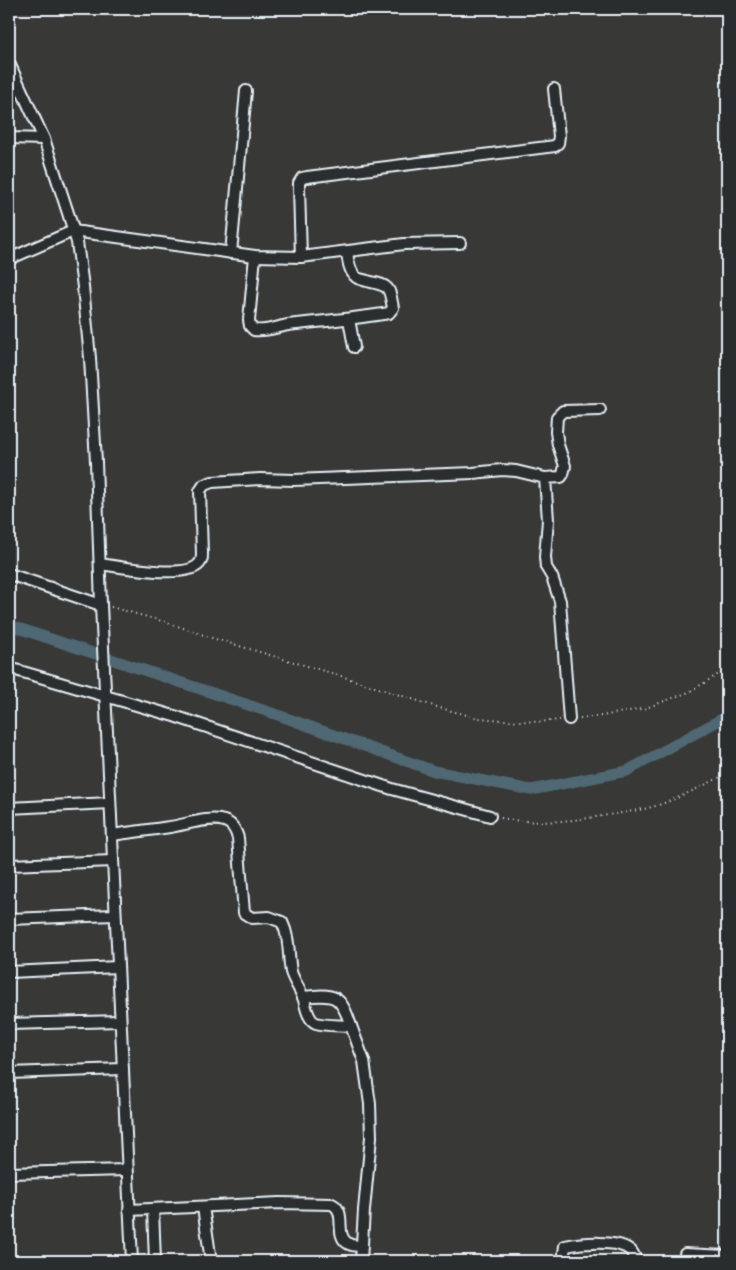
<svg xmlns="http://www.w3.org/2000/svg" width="736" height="1270" font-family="'Playpen Sans',sans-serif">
<rect width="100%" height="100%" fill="#383836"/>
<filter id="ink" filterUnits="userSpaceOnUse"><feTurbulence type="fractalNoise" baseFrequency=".02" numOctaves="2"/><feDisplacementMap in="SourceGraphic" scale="10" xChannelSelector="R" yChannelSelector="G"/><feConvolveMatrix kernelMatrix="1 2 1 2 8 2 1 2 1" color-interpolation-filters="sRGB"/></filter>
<g filter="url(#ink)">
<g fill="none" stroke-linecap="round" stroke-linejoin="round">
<path stroke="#4f6773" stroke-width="11" d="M9,625L275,714L434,771L531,790L627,771L727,716"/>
<g stroke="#e8f1f8" stroke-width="14">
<g id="minor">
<path d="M9,63L44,139L68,213L77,242L83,287L90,358L96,462L101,605L132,1261"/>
<path d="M9,138L44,139"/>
<path d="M231,253L246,91"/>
<path d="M255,256L249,320L250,326L254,330C265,332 277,327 288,325C322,321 355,319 389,313L393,308C389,285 389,286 367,281C364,280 358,279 356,277C349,271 348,260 347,252"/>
<path d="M301,257L299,188V183L302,178L307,177L555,146L558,143L559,136L554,89"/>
<path d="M9,259L73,231L255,256L301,257L404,244L460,243"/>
<path d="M349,319L354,347"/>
<path d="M545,478L561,477L563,474L565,466L558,445L556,432L557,417L563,411L600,410"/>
<path d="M100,564C119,567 186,579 199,564C202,561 202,558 202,554L200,491L204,485L212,482L260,479L294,480L473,473L502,470L516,471L545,478L548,520L545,557L546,567L552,577L560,601L569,719"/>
<path d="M9,574L101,605"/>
<path d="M9,668L174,716L392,789L490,816"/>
<path d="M9,808L110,803"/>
<path d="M112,835C131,832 151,830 170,827C185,825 210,816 224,821C232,823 236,831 238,838L244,913L252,918L269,917L282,922C290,938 288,955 291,972C294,982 301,990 304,1000C306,1007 308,1020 316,1023C324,1026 341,1025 351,1026L364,1061L370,1104L371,1137L364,1210L361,1261"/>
<path d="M9,865L113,861"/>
<path d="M9,919L115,915"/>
<path d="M9,972L118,967"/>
<path d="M303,997C335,993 341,995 351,1026"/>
<path d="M9,1024L120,1021"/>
<path d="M9,1073L123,1069"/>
<path d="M9,1173L127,1170"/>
<path d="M203,1207L211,1261"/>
<path d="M153,1209L155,1261"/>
<path d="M129,1210L279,1203L332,1204C348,1212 333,1236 349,1244C353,1246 358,1246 362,1246"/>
<path d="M685,1254L727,1256"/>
<path d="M563,1261L565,1246C580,1243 619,1239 631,1251C633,1253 635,1258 637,1261"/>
</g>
</g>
<g stroke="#e8f1f8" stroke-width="2" stroke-dasharray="1 4" stroke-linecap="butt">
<path d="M111,607L169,623L212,638L338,675L440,708L478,718L504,720L538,722L560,720"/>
<path d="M580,718L602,716L646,708L689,692L727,669"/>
<path d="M501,818C537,825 572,821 608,815C627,812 646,810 664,803C686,795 706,784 727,774"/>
</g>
<use href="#minor" stroke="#2a2d2e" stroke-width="10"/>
</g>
</g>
<rect width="736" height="1270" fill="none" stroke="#2a2d2e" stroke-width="30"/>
<rect x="15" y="15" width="706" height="1240" fill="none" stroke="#e8f1f8" stroke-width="2" filter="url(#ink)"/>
</svg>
